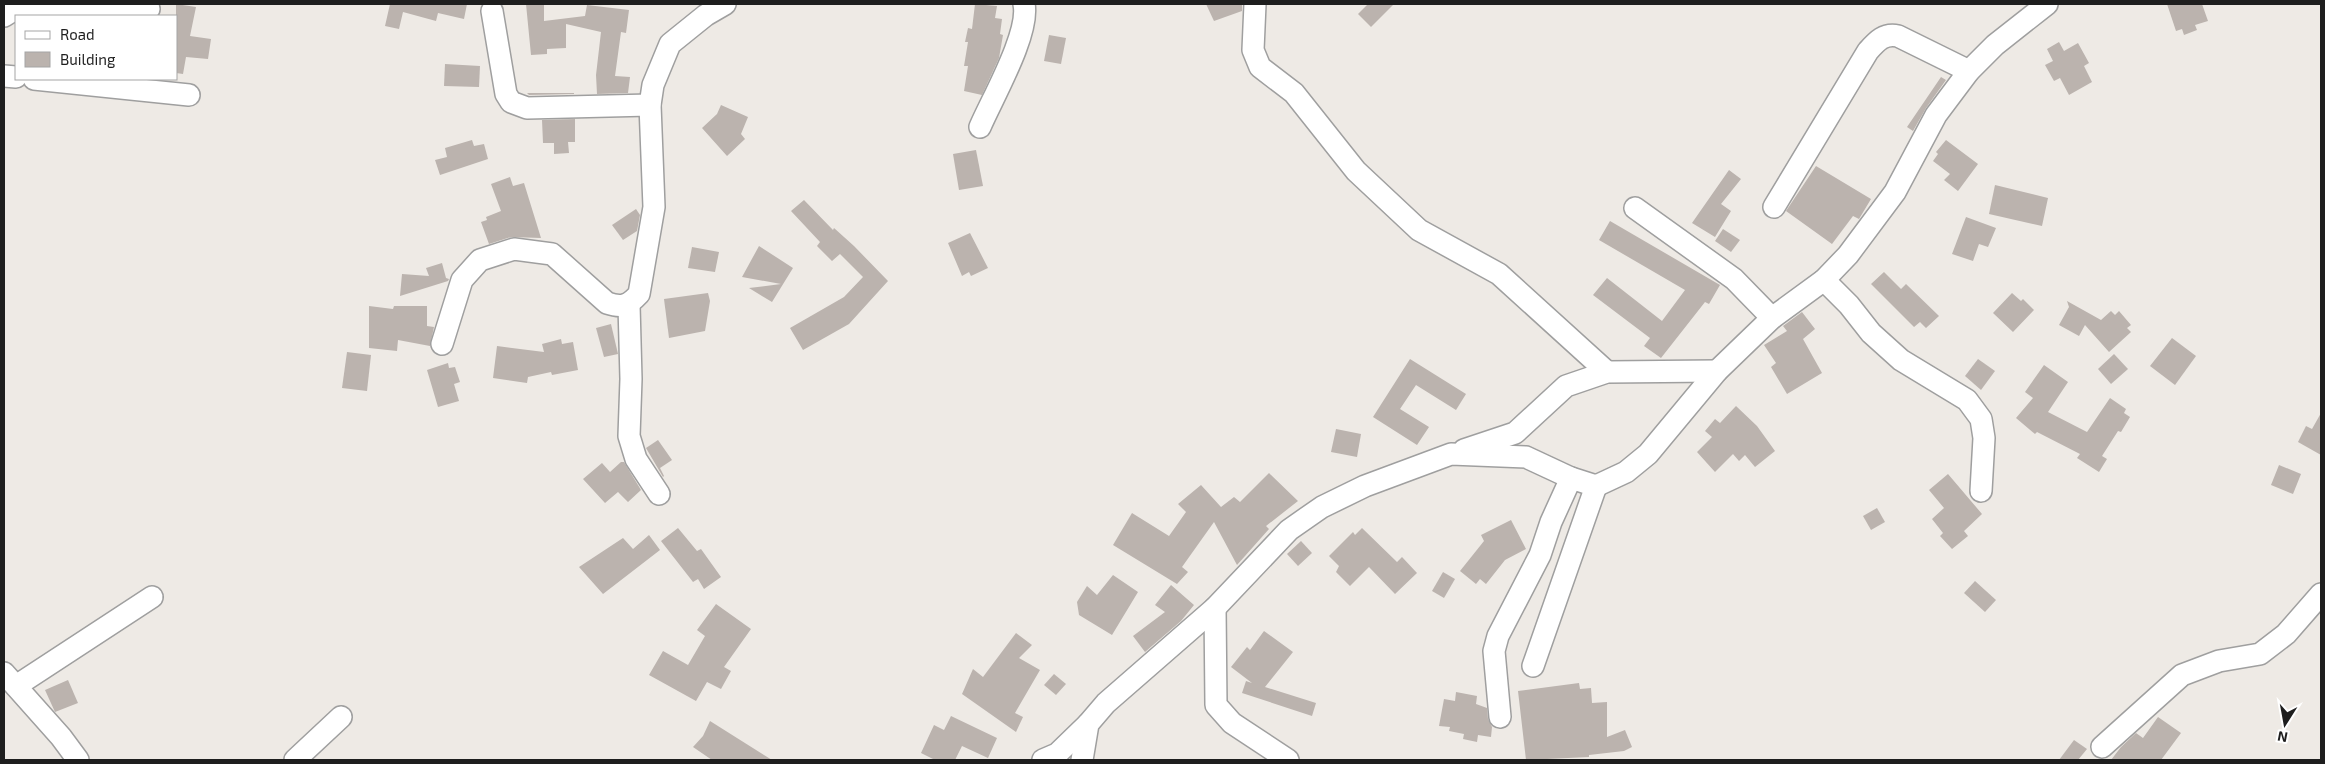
<svg xmlns="http://www.w3.org/2000/svg" width="2325" height="764" font-family="'Exo 2',sans-serif">
<rect width="100%" height="100%" fill="#eeeae5"/>
<g fill="#bbb3ae">
<path d="M176,4L196,7L190,36L211,39L208,59L186,57L183,74L176,73Z"/>
<path d="M390,4H467L464,19L438,13L436,21L403,12L399,29L385,26Z"/>
<path d="M526,4H544V21L585,16L587,5L629,10L626,33L621,32L615,76L630,77L628,93L597,94L596,75L601,32L566,24V48L547,49V54L531,55Z"/>
<path d="M975,4L997,6L995,18L1002,19L1000,34L1003,35L999,58L982,95L964,91L968,66H964L968,42H965L968,28L972,29Z"/>
<path d="M1206,4H1242V11L1214,21Z"/>
<path d="M1368,4H1394L1371,27L1358,14Z"/>
<path d="M2167,4H2202L2208,21L2195,25L2197,30L2184,35L2182,29L2176,31Z"/>
<path d="M1049,35L1066,38L1061,64L1044,61Z"/>
<path d="M2059,42L2064,51L2078,43L2089,63L2084,66L2092,82L2069,95L2060,78L2054,81L2045,65L2053,61L2047,49Z"/>
<path d="M445,64L480,66L479,87L444,86Z"/>
<path d="M1941,77L1946,80L1926,108L1913,131L1907,127Z"/>
<path d="M527,93H574V94L529,95Z"/>
<path d="M721,105L748,117L741,134L745,139L727,156L702,128L717,114Z"/>
<path d="M575,119V142H568L569,153L554,154V143H543L542,120Z"/>
<path d="M472,140L474,146L484,144L488,159L440,175L435,160L447,157L445,148Z"/>
<path d="M1946,140L1978,164L1958,191L1944,180L1950,174L1933,161L1938,154L1936,152Z"/>
<path d="M976,150L983,186L959,190L953,154Z"/>
<path d="M1816,166L1871,199L1859,219L1853,216L1832,244L1786,211Z"/>
<path d="M1729,170L1741,179L1721,204L1731,211L1715,237L1692,223Z"/>
<path d="M510,177L513,186L524,183L541,238L511,237L489,244L481,222L487,220L486,217L501,211L491,184Z"/>
<path d="M1995,185L2048,198L2042,226L1989,214Z"/>
<path d="M804,200L833,230L834,228L854,246L888,281L849,324L803,350L790,328L844,297L863,277L840,254L832,261L817,246L820,242L791,211Z"/>
<path d="M636,209L640,215L637,231L623,240L612,225Z"/>
<path d="M1966,217L1996,228L1988,247L1979,244L1973,261L1952,254Z"/>
<path d="M1610,221L1720,285L1709,304L1705,302L1661,358L1644,346L1650,338L1593,295L1607,278L1662,321L1685,290L1599,240Z"/>
<path d="M1723,229L1740,240L1731,252L1715,241Z"/>
<path d="M970,233L988,268L971,276L969,272L962,276L948,243Z"/>
<path d="M759,246L793,268L772,302L749,288L781,284L742,277Z"/>
<path d="M692,247L719,252L715,272L688,268Z"/>
<path d="M442,263L446,278L449,279L448,281L400,296L402,274L429,276L426,268Z"/>
<path d="M1884,272L1901,289L1906,284L1939,316L1926,328L1920,322L1914,327L1871,284Z"/>
<path d="M708,293L710,301L705,331L669,338L664,299Z"/>
<path d="M2012,293L2021,301L2023,299L2034,310L2013,332L1993,313Z"/>
<path d="M2067,301L2101,320L2111,311L2115,315L2119,311L2131,325L2127,328L2131,332L2109,352L2085,325L2079,336L2059,325L2069,307Z"/>
<path d="M369,306L393,309L394,306H427V326L434,327L430,346L398,340L397,351L369,348Z"/>
<path d="M1802,312L1815,329L1803,339L1822,373L1787,394L1771,367L1776,363L1764,345L1787,331L1783,326Z"/>
<path d="M611,324L618,354L604,357L596,328Z"/>
<path d="M2172,338L2196,356L2175,385L2150,366Z"/>
<path d="M561,339L562,344L573,342L578,370L552,375L551,372L528,377L527,383L493,378L497,346L544,352L542,344Z"/>
<path d="M347,352L371,355L367,391L342,388Z"/>
<path d="M2114,354L2128,369L2111,384L2098,369Z"/>
<path d="M1410,359L1466,394L1456,410L1416,385L1400,409L1429,427L1417,445L1373,417Z"/>
<path d="M1978,359L1995,371L1981,390L1965,376Z"/>
<path d="M448,363L449,368L455,367L460,382L454,384L459,401L438,407L427,370Z"/>
<path d="M2044,365L2068,382L2048,412L2087,432L2110,398L2126,409L2124,413L2130,417L2121,432L2118,431L2102,456L2107,459L2099,472L2077,458L2080,454L2037,432L2035,434L2016,418L2033,398L2025,392Z"/>
<path d="M1736,406L1757,426L1775,451L1755,467L1745,455L1739,461L1733,454L1715,472L1697,452L1712,437L1705,431L1715,419L1720,423Z"/>
<path d="M2321,413V455L2298,442L2306,426L2312,429Z"/>
<path d="M1336,429L1361,434L1357,457L1331,452Z"/>
<path d="M658,440L672,460L660,468L664,476L663,477L646,448Z"/>
<path d="M621,462H624L641,490L628,502L618,492L605,503L583,479L602,463L610,472Z"/>
<path d="M2279,465L2301,474L2293,494L2271,485Z"/>
<path d="M1269,473L1298,501L1266,526L1269,529L1237,565L1214,522L1182,567L1188,572L1177,584L1113,545L1132,513L1169,536L1186,512L1178,504L1201,485L1221,507L1234,497L1240,502Z"/>
<path d="M1948,474L1982,514L1964,531L1968,536L1952,549L1940,536L1943,533L1932,519L1944,508L1929,490Z"/>
<path d="M1877,508L1885,522L1871,530L1863,516Z"/>
<path d="M1511,520L1526,549L1505,560L1486,584L1480,579L1476,584L1460,571L1484,541L1481,535Z"/>
<path d="M678,528L697,551L701,549L721,577L704,589L698,579L693,582L661,541Z"/>
<path d="M1362,528L1397,562L1402,557L1417,573L1395,594L1369,567L1350,586L1336,572L1339,566L1329,556L1353,532L1355,535Z"/>
<path d="M649,535L660,550L603,594L579,567L623,538L633,549Z"/>
<path d="M1301,541L1312,553L1298,566L1287,554Z"/>
<path d="M1443,572L1455,579L1444,598L1432,591Z"/>
<path d="M1113,575L1138,592L1112,635L1079,615L1077,602L1087,586L1097,595Z"/>
<path d="M1975,581L1996,600L1985,612L1964,593Z"/>
<path d="M1171,585L1194,605L1181,621L1145,652L1133,636L1165,612L1155,605Z"/>
<path d="M716,604L751,629L724,667L731,671L721,689L707,682L696,701L649,675L663,651L688,665L705,636L697,630Z"/>
<path d="M1264,631L1293,652L1265,687L1316,703L1312,716L1242,693L1246,681L1252,683L1231,667L1247,647L1250,650Z"/>
<path d="M1016,633L1032,645L1019,658L1040,670L1015,713L1023,717L1016,732L962,694L973,669L983,677Z"/>
<path d="M1054,674L1066,684L1056,695L1044,685Z"/>
<path d="M68,680L78,703L55,712L45,690Z"/>
<path d="M1579,683L1580,689L1591,688L1592,703L1607,702V737L1625,730L1632,747L1624,751L1589,755V757L1526,760L1518,691Z"/>
<path d="M1456,692L1477,696L1476,704L1487,708L1488,719L1492,727L1491,737L1478,735L1477,742L1463,739L1464,734L1449,731L1450,727L1439,726L1444,699L1455,701Z"/>
<path d="M951,716L997,738L988,758L962,746L955,760H935L921,753L934,725L944,730Z"/>
<path d="M2158,717L2181,733L2161,760H2111L2121,747L2136,733L2143,738Z"/>
<path d="M710,721L772,760H712L693,747L703,736Z"/>
<path d="M2074,740L2087,749L2078,760H2059Z"/>
</g>
<g fill="none" stroke-linecap="round" stroke-linejoin="round">
<g stroke="#9f9f9f" stroke-width="24">
<g id="street">
<path d="M1255,4L1253,50L1260,67L1294,93L1356,171L1419,230L1499,274L1607,372"/>
<path d="M492,11L506,94L511,102L527,108L650,105"/>
<path d="M4,16L12,11L29,5L149,9"/>
<path d="M4,76L16,77"/>
<path d="M34,79L189,95"/>
<path d="M980,127C993,97 1030,33 1024,4"/>
<path d="M1774,207L1868,51C1877,41 1884,33 1898,36L1969,71"/>
<path d="M1635,208L1734,279L1772,318"/>
<path d="M1824,280L1849,305L1871,333L1901,360L1967,400L1981,419L1984,438L1981,491"/>
<path d="M629,305L631,379L629,436L636,459L659,494"/>
<path d="M442,344L462,280L480,260L514,249L552,254L607,303C622,308 628,306 639,294L654,207L650,105L653,85L670,44L706,15L725,4"/>
<path d="M1464,450L1515,433L1566,386L1607,372L1717,371"/>
<path d="M1215,608L1216,705L1232,723L1288,760"/>
<path d="M1533,666L1596,486"/>
<path d="M4,673L61,737L78,760"/>
<path d="M16,686L152,597"/>
<path d="M1500,717L1494,651L1498,636L1540,555L1551,522L1571,478"/>
<path d="M2102,747L2182,675L2219,661L2260,654L2286,634L2321,594"/>
<path d="M295,760L341,717"/>
<path d="M1043,760L1057,754L1088,724"/>
<path d="M1082,760L1088,724L1106,703L1215,608L1289,530L1322,507L1365,486L1451,454L1526,457L1571,478L1596,486L1626,472L1648,454L1717,371L1772,318L1824,280L1848,255L1895,192L1936,115L1969,71L1995,45L2047,4"/>
</g>
</g>
<use href="#street" stroke="#fff" stroke-width="21"/>
</g>
<rect width="2325" height="764" fill="none" stroke="#1e1e1e" stroke-width="10"/>
<rect x="15" y="15" width="162" height="65" fill="#ffffff" stroke="#a5a5a5"/>
<rect x="25" y="31" width="25" height="8" fill="#ffffff" stroke="#a5a5a5"/>
<text x="60" y="40" font-size="15" fill="#1e1e1e">Road</text>
<rect x="25" y="52" width="25" height="15" fill="#bbb3ae" stroke="#a5a5a5"/>
<text x="60" y="65" font-size="15" fill="#1e1e1e">Building</text>
<g transform="translate(2285 724) rotate(191)" stroke="#ffffff" stroke-width="4" paint-order="stroke">
<path d="M0-4L9 19L0 12L-9 19Z" fill="#1e1e1e"/>
<text y="-8" font-size="14" font-weight="bold" text-anchor="middle" fill="#1e1e1e">N</text>
</g>
</svg>
